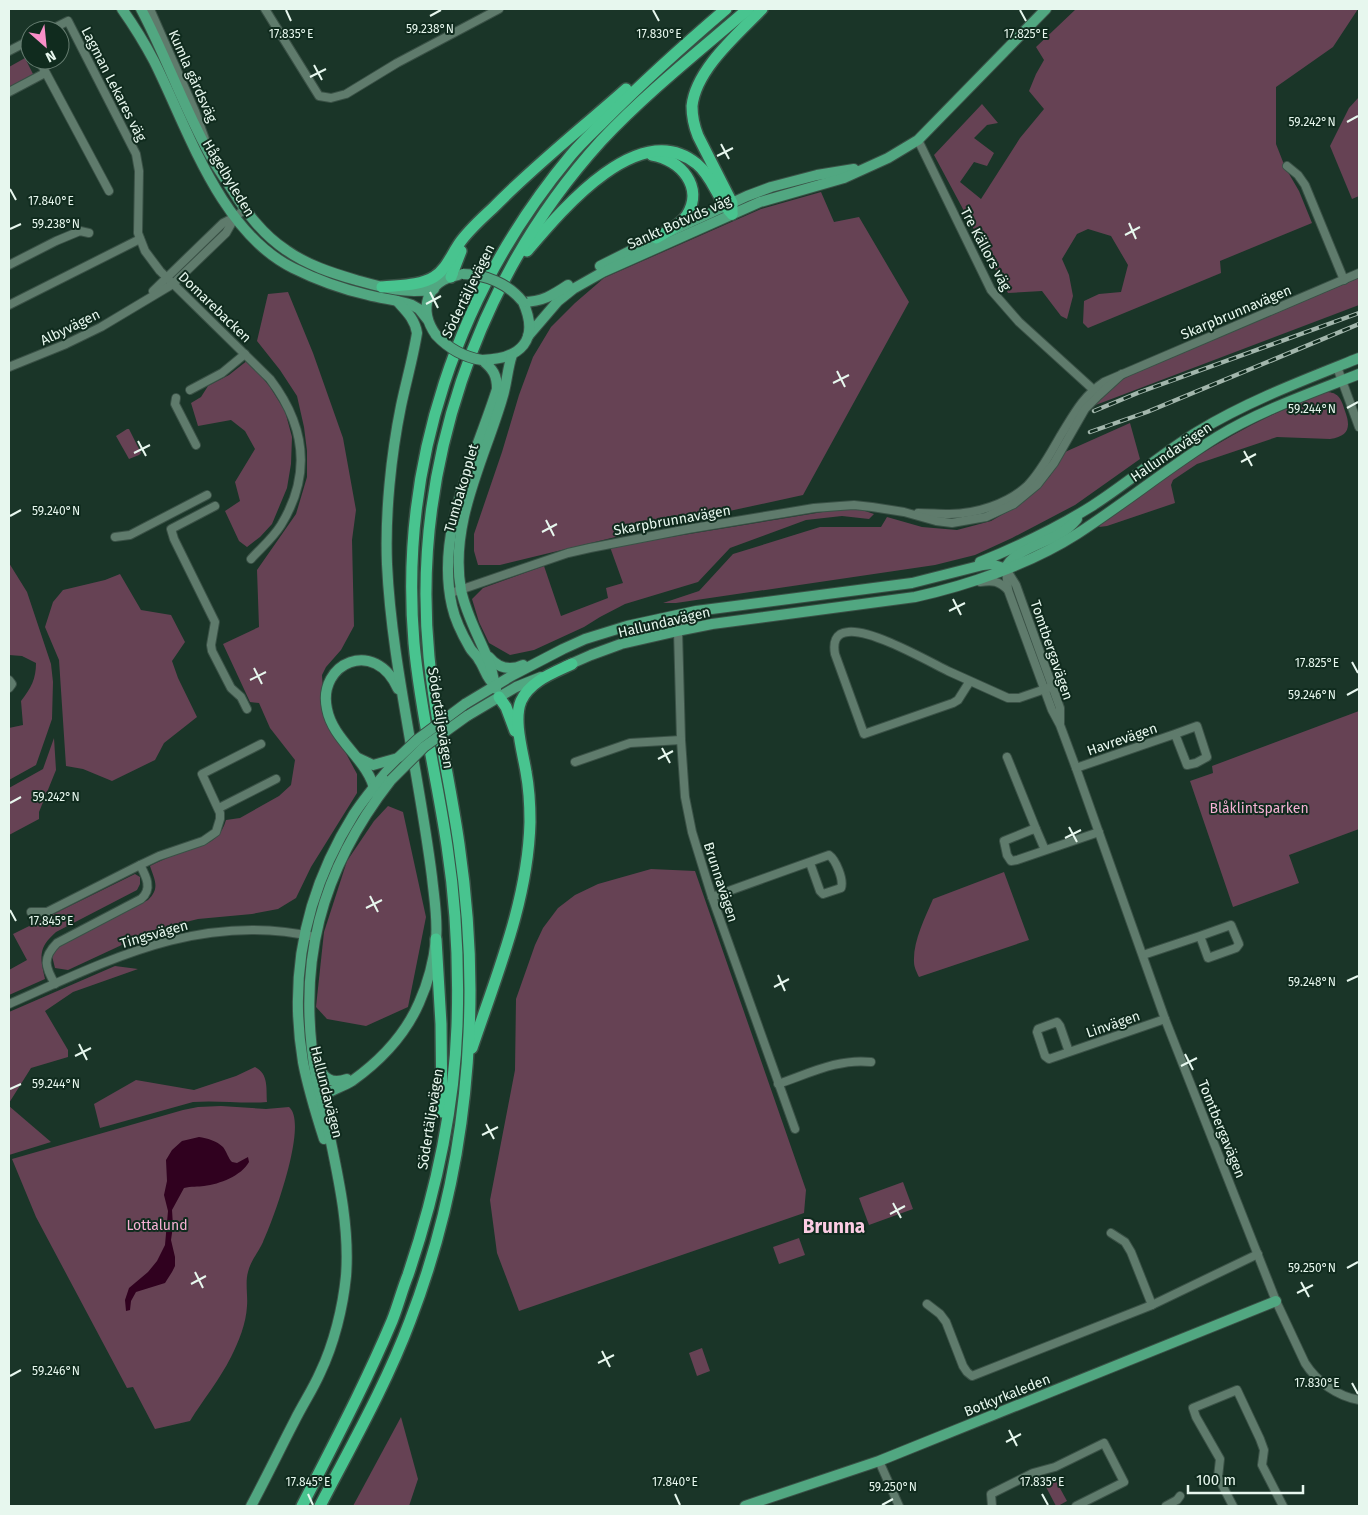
<svg xmlns="http://www.w3.org/2000/svg" width="1368" height="1515" font-family="'Fira Sans',sans-serif">
<rect width="100%" height="100%" fill="#1a3528"/>
<g fill="#664254">
<path d="M1076,9H1358L1333,47L1276,87V144L1285,167L1299,191L1312,223L1220,261L1221,273L1088,328L1083,323L1084,301L1099,294L1121,292L1128,265L1111,236L1088,229L1077,234L1062,259L1069,275L1073,296L1067,319L1061,316L1042,291L1008,293L934,155L982,104L998,123L987,125L974,138L994,153L987,166L974,162L960,182L981,199L1020,138L1044,109L1029,91L1036,74L1044,60L1036,47Z"/>
<path d="M25,58L33,74L9,87V67Z"/>
<path d="M1359,97V196L1352,199L1330,146L1349,108Z"/>
<path d="M821,192L834,222L859,217L909,302L803,495L665,525L500,565H478L474,551V534L502,452L519,395L533,357L551,327L575,303L604,278L761,209Z"/>
<path d="M1359,278V305L1093,406L1123,379L1151,365Z"/>
<path d="M288,292L313,353L343,438L356,510L352,540L354,626L341,650L326,667L322,675L325,721L341,744L357,774V793L311,867L296,898L278,909L252,914L198,919L154,930L68,970L55,968L52,956L59,946L148,900C160,888 155,881 150,866C158,862 166,858 175,855C197,846 218,847 226,820L240,818L279,796L291,785L295,760L270,728L259,703L250,702L223,644L259,627L257,570L296,514L307,477V451L304,427L297,396L280,370L257,341L268,294Z"/>
<path d="M248,360L270,387L285,411L292,437L291,464L287,488L272,524L260,537L247,547L239,541L225,511L240,501L235,482L255,449L245,431L231,420L198,426L191,403L201,397L208,386L229,375Z"/>
<path d="M1328,392C1328,392 1335,393 1335,394C1341,397 1343,405 1345,411C1351,427 1349,436 1330,439L1277,437L1197,464L1173,480L1171,485L1175,503L1107,526L1099,527L1102,522C1160,481 1216,440 1281,411C1296,404 1312,396 1328,392Z"/>
<path d="M1130,423L1140,459L1075,505L1012,538L975,555L935,565L676,603H663L699,591L733,554L820,527H881L887,517L922,527L957,530L991,521L1012,509L1036,491L1050,476L1065,452Z"/>
<path d="M127,429H129L141,453L139,455L129,459L116,436Z"/>
<path d="M853,507L874,514L869,519L842,516L806,520L730,548L698,582L625,604L600,617L584,627L534,650L510,655L489,643L479,622L472,599L483,588L544,566L561,616L608,598L606,588L623,583L610,547Z"/>
<path d="M9,563L27,592L51,664L53,682L52,719L36,765L9,780V728L23,725L21,701C31,688 36,679 36,663L22,656L9,655Z"/>
<path d="M120,574L141,610L171,615L185,642L172,661L178,678L197,717L164,743L155,760L112,781L83,769L66,766L59,660L45,627L53,602L63,590L105,580Z"/>
<path d="M1359,711V829L1289,855L1299,883L1233,907L1190,781L1213,773L1212,766Z"/>
<path d="M54,738L56,770L39,812V819L9,835V788L43,769Z"/>
<path d="M388,806L403,812L426,917L408,1007L366,1026L327,1019L316,1007L324,932L347,861L374,821Z"/>
<path d="M651,869L695,871L806,1190L804,1213L519,1311L497,1253L490,1200L515,1070L516,999L535,945L543,928L558,908L575,895L598,884Z"/>
<path d="M1004,872L1029,940L919,977C917,973 914,967 914,962C913,941 925,918 933,899Z"/>
<path d="M135,874L140,877V884L137,890L56,932C38,948 40,956 45,979L9,995V970L27,960L13,934Z"/>
<path d="M115,966L138,969L73,992L45,1011L68,1050V1057L31,1068L9,1103V1012Z"/>
<path d="M255,1067C269,1074 266,1089 267,1102C242,1104 218,1100 193,1102L100,1128L94,1104L136,1080L194,1090L236,1076Z"/>
<path d="M9,1106L51,1142L9,1155Z"/>
<path d="M221,1106L266,1109L289,1107C309,1123 273,1221 263,1242C259,1251 250,1262 248,1272C245,1282 248,1296 247,1306C246,1324 239,1341 231,1357C220,1379 203,1400 190,1421L155,1429L133,1387L127,1388L36,1217L12,1159L183,1110L198,1107Z"/>
<path d="M903,1182L913,1209L869,1225L859,1198Z"/>
<path d="M799,1238L805,1255L779,1264L773,1247Z"/>
<path d="M702,1348L710,1371L697,1376L689,1353Z"/>
<path d="M401,1417L418,1479L409,1506H353Z"/>
<path d="M1056,1481L1067,1501L1058,1506H1056L1046,1487Z"/>
</g>
<path fill="#30011f" d="M199,1137C207,1138 217,1141 223,1147C227,1152 228,1158 232,1162L237,1163L248,1157L249,1162C241,1176 220,1184 204,1186C198,1187 191,1186 184,1188L172,1210L173,1226L171,1240L175,1257V1266L172,1272L165,1283L136,1292L131,1301L130,1310L126,1311L125,1300L129,1288L148,1272L157,1261L165,1245L168,1211L164,1195L167,1181L166,1160L172,1150L182,1141Z"/>
<g fill="none" stroke-linecap="round" stroke-linejoin="round">
<g stroke="#3a5146" stroke-width="10">
<g id="minor">
<path d="M150,9L195,111L206,142"/>
<path d="M265,9L319,96L331,98L346,94L397,63L499,9"/>
<path d="M50,30L68,21L136,154L139,171L138,233L145,251L160,271L270,379C305,425 312,474 281,525C273,538 261,548 251,559"/>
<path d="M9,51L30,40"/>
<path d="M39,60L109,191"/>
<path d="M9,92L45,73"/>
<path d="M918,140L991,290L1019,322L1096,392"/>
<path d="M1287,166L1298,175L1305,185L1344,280"/>
<path d="M9,265L56,241L80,231L89,233"/>
<path d="M153,291L223,223L235,217L245,209"/>
<path d="M9,305L140,239"/>
<path d="M9,367L66,344L101,327L173,284L226,233L235,217"/>
<path d="M1337,367L1359,427"/>
<path d="M190,390L222,373L245,354"/>
<path d="M176,398L175,404L196,445"/>
<path d="M215,506L171,529L174,539L215,622L211,645L212,651L231,688L241,697L247,709"/>
<path d="M918,513C929,513 939,514 949,514C976,514 1007,504 1027,486C1041,472 1051,452 1061,435C1074,414 1083,396 1104,382L1359,273"/>
<path d="M115,537L130,535L207,495"/>
<path d="M1006,569L1008,590L1052,710L1060,725L1076,768L1165,1019L1276,1301L1305,1363C1317,1382 1337,1396 1359,1400"/>
<path d="M1006,569L1016,585L1060,708V723"/>
<path d="M980,582C993,580 999,581 1008,590"/>
<path d="M451,593L568,553L590,548L688,529L814,508L840,506L854,505L872,507L904,512L936,521L952,523L986,517L1014,504L1037,485L1054,463L1085,409L1099,395L1122,374"/>
<path d="M693,613L680,624L678,631L681,740L685,797L692,832L712,897L795,1129"/>
<path d="M660,618L678,631"/>
<path d="M9,680L12,684L9,688"/>
<path d="M970,681L958,700L953,703L864,734L835,654C833,643 835,633 848,632C871,629 926,660 948,671C968,680 988,689 1008,698H1019L1051,687"/>
<path d="M1007,757L1036,829"/>
<path d="M575,762L630,743L681,740"/>
<path d="M1076,768L1175,734L1187,765L1196,763L1207,757L1197,726L1175,734"/>
<path d="M219,808L276,779"/>
<path d="M1045,850L1036,829L1031,830L1004,841L1007,855L1011,861L1017,860L1099,832"/>
<path d="M140,865L159,856L203,841L216,832L220,819V813L202,774L261,744"/>
<path d="M712,897L829,855C836,860 844,880 841,888L823,894L820,891L810,863"/>
<path d="M31,912H47L140,865C146,876 153,889 141,899L57,943C42,958 45,967 55,984"/>
<path d="M1143,955L1200,936L1208,958L1236,948L1239,944L1231,925L1200,936"/>
<path d="M9,1004C109,960 202,911 315,937"/>
<path d="M1069,1052L1060,1026L1057,1022L1038,1029L1037,1032L1045,1056L1049,1059L1165,1019"/>
<path d="M778,1084C808,1074 839,1058 871,1062"/>
<path d="M1111,1233L1125,1242L1131,1252L1152,1305"/>
<path d="M927,1304L940,1314L946,1322L963,1366L967,1372L972,1376L1152,1305L1258,1254"/>
<path d="M879,1461L899,1506"/>
<path d="M992,1506L991,1494L1033,1473L1055,1467L1104,1443L1124,1482L1076,1506"/>
<path d="M1166,1506L1177,1500L1180,1496"/>
<path d="M1233,1506L1218,1477L1220,1459L1196,1417L1193,1408L1237,1390L1260,1439L1264,1450L1262,1465L1283,1506"/>
</g>
</g>
<g stroke="#3a5146" stroke-width="12">
<g id="major">
<path d="M122,9C134,26 144,42 154,61C188,129 220,232 293,268C317,280 342,289 368,295C383,299 398,300 412,305L419,309L427,319"/>
<path d="M141,9C166,56 183,106 209,153C215,165 224,177 231,188C246,212 262,234 286,250C307,265 332,273 356,280C381,287 407,295 434,289"/>
<path d="M600,266L656,238L747,196L771,187L817,175L854,169"/>
<path d="M436,335C418,310 426,281 458,275"/>
<path d="M528,336L558,301L573,289L603,272L760,202L844,178L888,158L918,140L1046,9"/>
<path d="M482,360C521,359 540,340 523,302C542,302 553,295 568,285"/>
<path d="M482,360C493,369 497,375 497,389C475,459 435,531 452,606C455,620 463,636 470,648C472,652 477,655 479,660C485,668 486,679 495,685"/>
<path d="M980,562C1019,546 1057,528 1092,506C1128,483 1161,454 1197,432C1248,401 1304,380 1359,358"/>
<path d="M1006,568C1011,552 1045,543 1059,534C1066,530 1072,525 1077,519"/>
<path d="M489,657C498,668 510,671 523,665"/>
<path d="M566,666L591,655L621,644L678,631L712,624L915,597C969,585 1030,564 1077,534C1125,503 1169,467 1217,437C1261,410 1311,393 1359,374"/>
<path d="M496,689C493,678 492,667 487,657C478,635 466,614 461,590C449,524 484,460 502,399C507,384 507,370 512,355"/>
<path d="M465,704L513,675L563,649L585,639L627,626L696,611L912,583L983,565L991,564L1006,569"/>
<path d="M467,716L516,687L541,677"/>
<path d="M358,758L373,765L398,758"/>
<path d="M375,792C369,760 333,741 327,709C317,663 375,637 398,689"/>
<path d="M317,1063C323,1078 331,1085 347,1079"/>
<path d="M314,1105C322,1092 339,1089 352,1081C380,1061 405,1035 419,1003C428,983 434,960 436,939C438,919 434,897 432,877C427,837 420,797 413,757C402,693 390,629 387,564C385,514 391,455 401,406C406,382 413,358 417,333C415,319 406,311 397,301"/>
<path d="M324,1139C316,1114 308,1088 303,1062C288,973 306,891 354,814C367,794 383,776 399,757"/>
<path d="M251,1506C266,1478 280,1449 295,1420C303,1404 313,1389 320,1373C334,1344 343,1307 346,1276C350,1225 337,1172 327,1123C324,1107 319,1093 316,1077C296,964 320,871 391,780"/>
<path d="M745,1506L879,1461L1276,1301"/>
</g>
</g>
<g stroke="#3a5146" stroke-width="14">
<g id="highway">
<path d="M652,155C681,160 704,187 687,215C680,226 666,232 656,238"/>
<path d="M732,214V203L698,136C694,126 692,117 692,106C696,69 738,34 762,9"/>
<path d="M527,251C560,212 639,116 697,164C713,177 717,199 732,214"/>
<path d="M451,277L461,251"/>
<path d="M382,287C399,285 419,286 434,277C447,269 452,253 461,241C470,229 482,218 493,208C534,166 581,129 626,89"/>
<path d="M499,697L506,707L515,731"/>
<path d="M436,939L441,1024L442,1112"/>
<path d="M472,1048C497,974 528,900 530,822C530,806 529,788 526,772C523,753 513,720 521,701C530,681 553,673 572,664"/>
<path d="M302,1506C333,1445 365,1385 392,1321C398,1306 402,1290 408,1275C435,1195 454,1110 457,1026C459,966 456,905 447,846C437,778 420,711 414,643C399,465 457,292 571,155C581,143 594,131 605,120C644,81 685,44 726,9"/>
<path d="M320,1506C351,1446 386,1385 410,1321C445,1230 465,1130 469,1032C472,970 468,906 459,844C450,781 435,720 429,657C411,472 476,279 601,141C646,93 698,52 748,9"/>
</g>
</g>
<use href="#minor" stroke="#5f7b6c" stroke-width="8"/>
<use href="#major" stroke="#51a781" stroke-width="10"/>
<use href="#highway" stroke="#48c48f" stroke-width="11"/>
<g stroke="#a2b6ac" stroke-width="4.5">
<g id="rail">
<path d="M1094,411L1140,392L1359,313"/>
<path d="M1090,432L1147,412L1359,324"/>
</g>
</g>
<use href="#rail" stroke="#102b1e" stroke-width="2.5" stroke-dasharray="8" stroke-linecap="butt"/>
<g stroke="#3a5146" stroke-width="12" stroke-linecap="butt">
<g id="major-bridge">
<path d="M463,274C485,274 509,284 523,302"/>
<path d="M436,335C449,349 463,357 482,360"/>
<path d="M399,757L418,739L465,704"/>
<path d="M391,780L424,747L467,716"/>
</g>
</g>
<use href="#major-bridge" stroke="#51a781" stroke-width="10"/>
</g>
<path fill="none" stroke="#e7f7ee" stroke-width="2" d="M286,10L291,21M653,10L659,21M1020,10L1026,21M430,16L441,10M314,65L322,80M310,77L326,69M1347,122L1358,116M721,144L729,159M717,156L733,148M10,189L16,200M1129,223L1136,239M10,229L21,224M1125,235L1140,227M430,292L438,308M426,304L441,296M837,371L845,387M833,383L849,375M1347,408L1358,402M138,441L146,456M1244,451L1252,466M134,453L150,445M1241,462L1256,454M10,516L21,510M546,520L554,536M542,532L557,524M953,599L961,615M949,611L965,603M1352,662L1358,673M254,668L262,684M250,680L266,672M1347,695L1358,689M662,748L670,763M658,759L673,751M10,803L21,797M1069,827L1077,842M1065,838L1081,830M370,896L378,912M366,908L382,900M10,910L16,921M778,975L785,991M1347,981L1358,976M774,987L789,979M79,1044L87,1060M1185,1054L1193,1070M75,1056L91,1048M1181,1066L1197,1058M10,1089L21,1084M486,1124L494,1139M482,1135L498,1127M893,1203L901,1218M890,1214L905,1206M1347,1268L1358,1262M195,1272L203,1288M1301,1282L1309,1297M191,1284L206,1276M1297,1293L1313,1285M602,1351L610,1367M598,1363L614,1355M10,1376L21,1370M1352,1383L1358,1394M1009,1430L1017,1446M1006,1442L1021,1434M308,1494L313,1505M675,1494L680,1505M1042,1494L1048,1505M882,1505L893,1499"/>
<g text-anchor="middle" stroke-width="4" stroke-linejoin="round" paint-order="stroke">
<g font-size="14" fill="#e7f7ee" stroke="#102b1e">
<text transform="translate(193 76) rotate(66)" y="5">Kumla gårdsväg</text>
<text transform="translate(114 84) rotate(63)" y="5">Lagman Lekares väg</text>
<text transform="translate(229 178) rotate(59)" y="5">Hågelbyleden</text>
<text transform="translate(679 222) rotate(-24)" y="5">Sankt Botvids väg</text>
<text transform="translate(986 249) rotate(62)" y="5">Tre Källors väg</text>
<text transform="translate(468 291) rotate(-64)" y="5">Södertäljevägen</text>
<text transform="translate(215 307) rotate(44)" y="5">Domarebacken</text>
<text transform="translate(1236 312) rotate(-23)" y="5">Skarpbrunnavägen</text>
<text transform="translate(70 327) rotate(-26)" y="5">Albyvägen</text>
<text transform="translate(1171 452) rotate(-34)" y="5">Hallundavägen</text>
<text transform="translate(461 488) rotate(-74)" y="5">Tumbakopplet</text>
<text transform="translate(672 520) rotate(-10)" y="5">Skarpbrunnavägen</text>
<text transform="translate(664 622) rotate(-13)" y="5">Hallundavägen</text>
<text transform="translate(1052 650) rotate(71)" y="5">Tomtbergavägen</text>
<text transform="translate(441 718) rotate(81)" y="5">Södertäljevägen</text>
<text transform="translate(1122 739) rotate(-19)" y="5">Havrevägen</text>
<text transform="translate(721 882) rotate(72)" y="5">Brunnavägen</text>
<text transform="translate(154 934) rotate(-16)" y="5">Tingsvägen</text>
<text transform="translate(1113 1024) rotate(-19)" y="5">Linvägen</text>
<text transform="translate(327 1092) rotate(76)" y="5">Hallundavägen</text>
<text transform="translate(430 1119) rotate(-81)" y="5">Södertäljevägen</text>
<text transform="translate(1222 1129) rotate(68)" y="5">Tomtbergavägen</text>
<text transform="translate(1007 1395) rotate(-22)" y="5">Botkyrkaleden</text>
</g>
<g font-size="14" fill="#f6b1d4" stroke="#102b1e">
<text x="1259" y="813">Blåklintsparken</text>
<text x="157" y="1230">Lottalund</text>
</g>
<g font-size="19" font-weight="bold" fill="#fbcce3" stroke="#102b1e">
<text x="834" y="1233">Brunna</text>
</g>
</g>
<g font-size="12" text-anchor="middle" fill="#e7f7ee" stroke="#102b1e" stroke-width="4" stroke-linejoin="round" paint-order="stroke">
<text x="430" y="33">59.238°N</text>
<text x="291" y="38">17.835°E</text>
<text x="659" y="38">17.830°E</text>
<text x="1026" y="38">17.825°E</text>
<text x="1312" y="126">59.242°N</text>
<text x="51" y="205">17.840°E</text>
<text x="56" y="228">59.238°N</text>
<text x="1312" y="413">59.244°N</text>
<text x="56" y="515">59.240°N</text>
<text x="1317" y="667">17.825°E</text>
<text x="1312" y="699">59.246°N</text>
<text x="56" y="801">59.242°N</text>
<text x="51" y="925">17.845°E</text>
<text x="1312" y="986">59.248°N</text>
<text x="56" y="1088">59.244°N</text>
<text x="1312" y="1272">59.250°N</text>
<text x="56" y="1375">59.246°N</text>
<text x="1317" y="1387">17.830°E</text>
<text x="308" y="1486">17.845°E</text>
<text x="675" y="1486">17.840°E</text>
<text x="1042" y="1486">17.835°E</text>
<text x="893" y="1491">59.250°N</text>
</g>
<rect width="1368" height="1515" fill="none" stroke="#e7f7ee" stroke-width="20"/>
<g transform="translate(45 45) rotate(153)"><circle r="24" fill="#102b1e" stroke="#667d71"/>
<path d="M0-4L9 19L0 12L-9 19Z" fill="#f98fc8"/>
<text y="-8" font-size="14" font-weight="bold" text-anchor="middle" fill="#e7f7ee">N</text>
</g>
<path d="M1188 1485v8h115v-8" fill="none" stroke="#e7f7ee" stroke-width="2.5"/>
<text x="1196" y="1485" font-size="15" fill="#e7f7ee" stroke="#102b1e" stroke-width="4" paint-order="stroke">100 m</text>
</svg>
